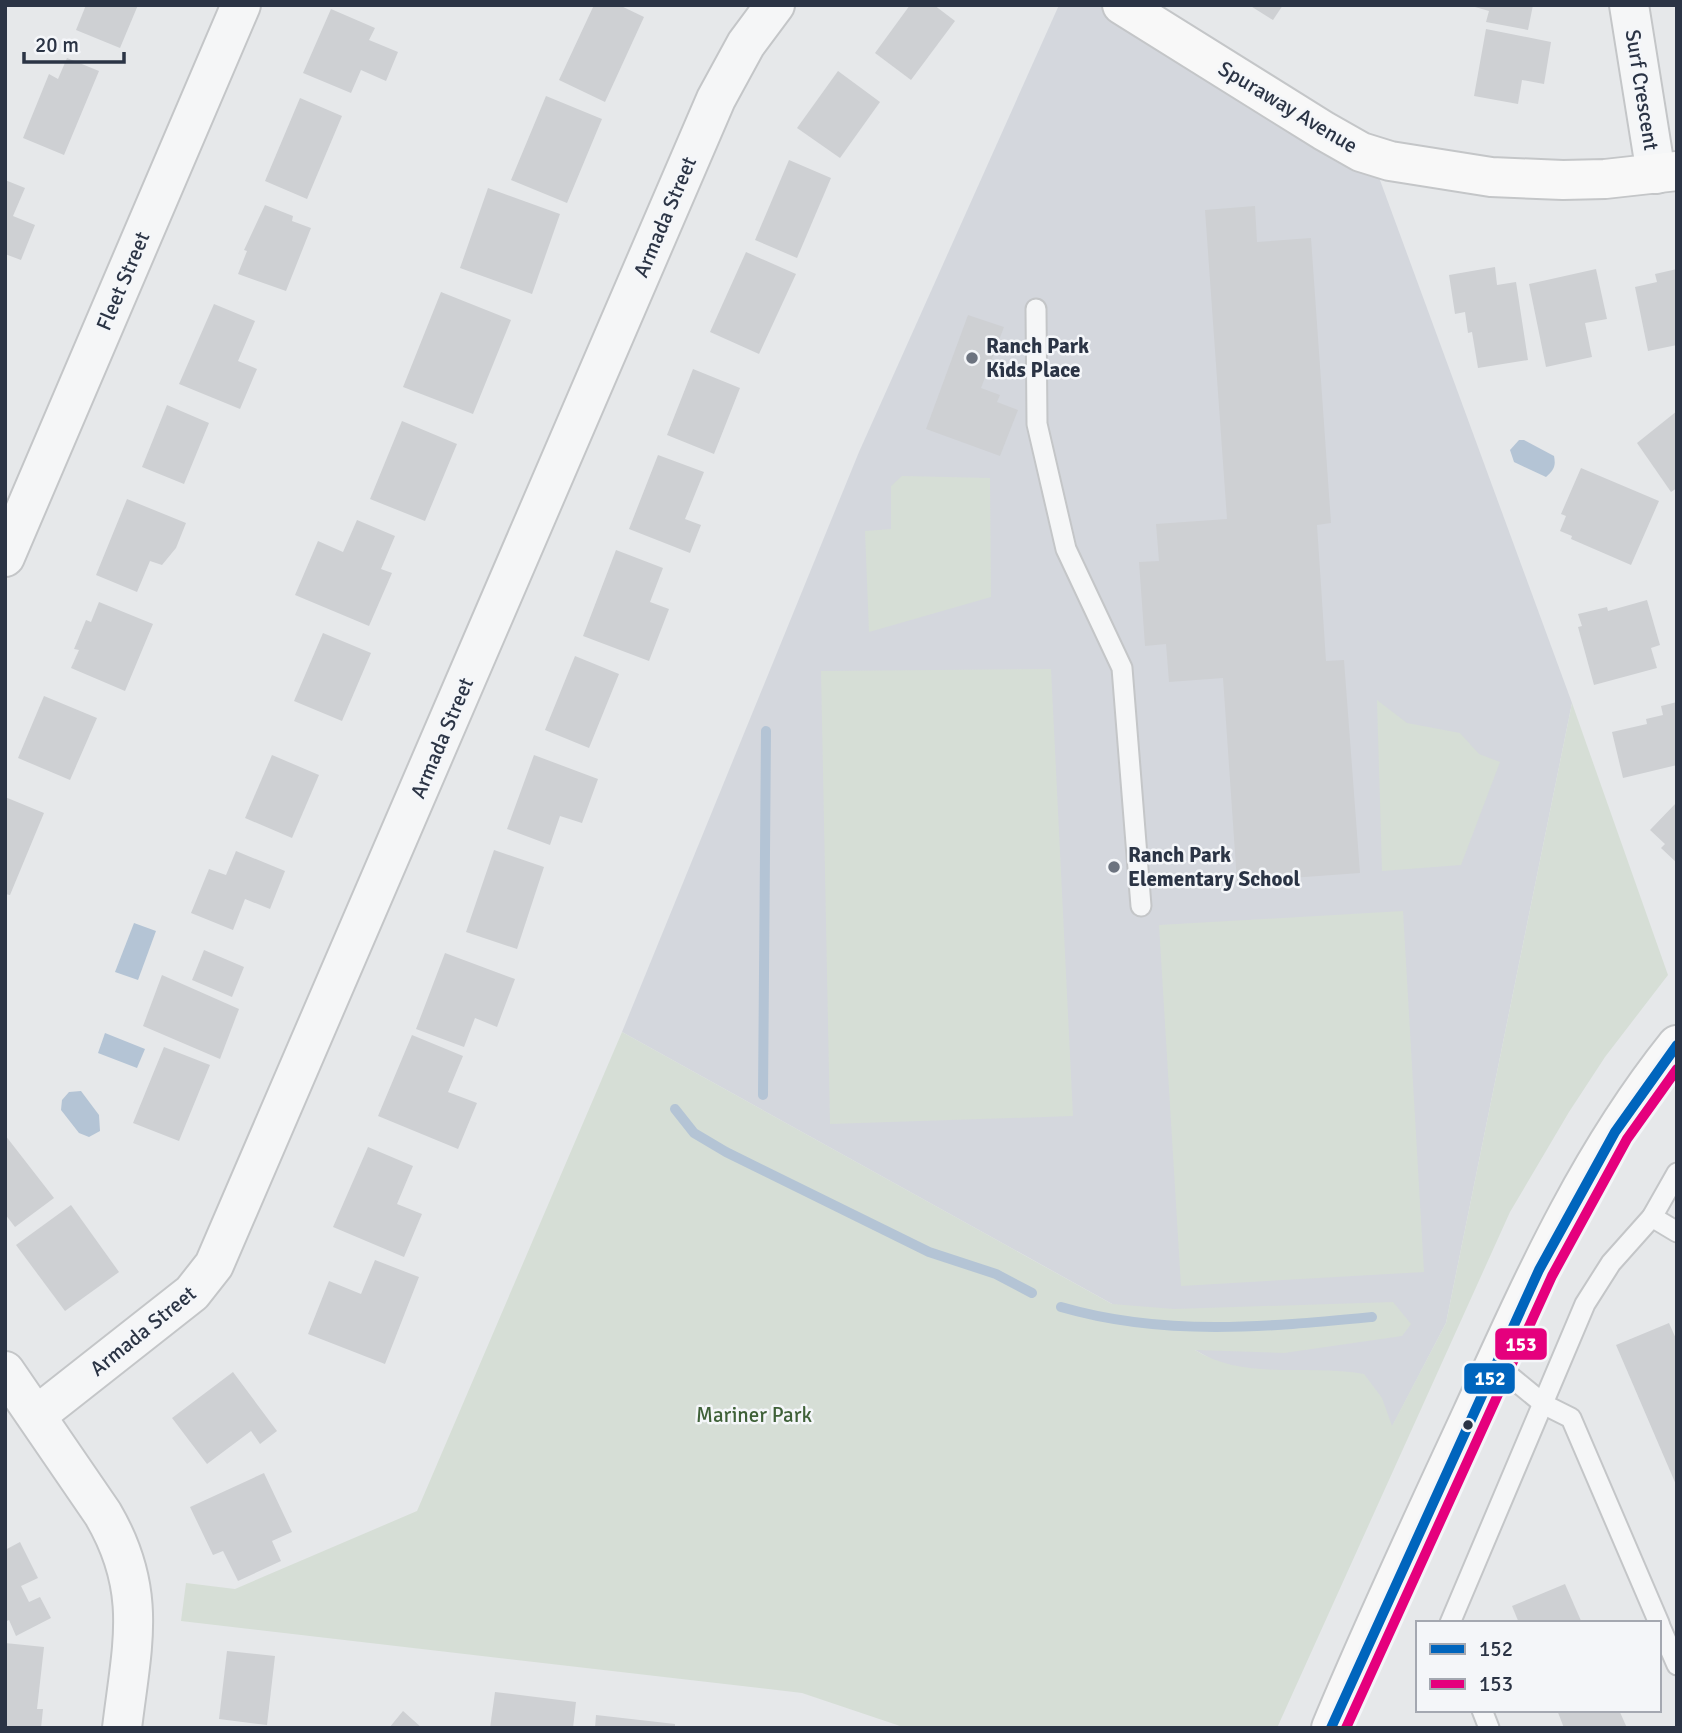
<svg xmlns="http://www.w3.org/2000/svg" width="1682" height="1733" font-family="Signika,sans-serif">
<rect width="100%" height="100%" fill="#e6e8ea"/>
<path fill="#d4d7dd" d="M1059,5H1115L1373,161L1572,703L1446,1323L1379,1452L622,1032L859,452Z"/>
<g fill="#d6ded6">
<path d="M902,476L990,478L991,597L869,632L865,531L891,529V486Z"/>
<path d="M1051,669L1073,1116L830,1124L821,671Z"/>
<path d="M1377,700L1407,723L1460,733L1479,754L1500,762L1461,865L1382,871Z"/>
<path d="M1572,703L1668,975L1605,1057L1569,1112L1510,1212L1277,1728H906L802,1693L181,1621L186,1583L235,1589L417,1511L622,1032L1112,1304L1174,1309L1393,1302L1411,1324L1402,1336L1284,1353L1195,1350C1244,1381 1309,1364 1364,1374L1382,1398L1392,1426L1446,1323Z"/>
<path d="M1403,911L1424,1272L1181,1286L1159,925Z"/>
</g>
<g fill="#b4c4d5">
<path d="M1519,440H1524L1554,456C1556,466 1554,470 1546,477L1514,462L1510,450Z"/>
<path d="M134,923L156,931L138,980L115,972Z"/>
<path d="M105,1033L145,1049L137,1068L98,1053Z"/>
<path d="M81,1091L99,1115L100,1131L89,1137L79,1133L61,1110L62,1100L69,1092Z"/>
</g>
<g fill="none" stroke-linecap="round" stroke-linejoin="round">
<g stroke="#b4c4d5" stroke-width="10">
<path d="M763,1095L766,731"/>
<path d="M675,1109L694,1133L726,1152L929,1252L996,1274L1032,1293"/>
<path d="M1061,1307C1164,1337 1267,1327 1372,1317"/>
</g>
</g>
<g fill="#ced0d3">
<path d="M86,5H138L120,48L76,30Z"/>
<path d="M594,5H619L644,17L605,102L559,80Z"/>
<path d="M910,5H934L955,21L911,80L875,53Z"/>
<path d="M1249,5H1283L1273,20Z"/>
<path d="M1468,5H1533L1528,30L1486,22L1489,11Z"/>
<path d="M331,9L375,28L369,40L398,52L386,81L361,70L351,93L303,73Z"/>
<path d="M1486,29L1551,42L1544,84L1522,80L1518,104L1474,96Z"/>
<path d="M67,58L99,71L64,155L23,138L49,74L58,79Z"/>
<path d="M838,71L880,102L840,158L797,128Z"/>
<path d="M546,96L602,119L567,203L511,180Z"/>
<path d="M300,98L342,116L307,199L265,181Z"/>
<path d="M789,160L831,178L797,258L755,240Z"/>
<path d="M5,180L25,188L13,216L35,225L21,260L5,254Z"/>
<path d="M488,188L560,214L532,294L460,268Z"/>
<path d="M265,205L293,216L292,221L311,228L286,291L238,274L247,251L244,250Z"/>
<path d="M1255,206L1257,242L1311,238L1331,523L1317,525L1326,661L1344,660L1360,873L1237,882L1223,678L1169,682L1166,644L1145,646L1139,562L1159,561L1156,524L1227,519L1205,210Z"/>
<path d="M746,252L796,274L759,354L710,332Z"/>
<path d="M1495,267L1497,285L1516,282L1528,360L1478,368L1472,332L1468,333L1465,312L1455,314L1449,275Z"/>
<path d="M1596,269L1607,319L1585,323L1592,357L1546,367L1529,284Z"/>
<path d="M1677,269V345L1648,351L1635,287L1657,282L1655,274Z"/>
<path d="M441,292L511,320L473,414L403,387Z"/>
<path d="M214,304L255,321L238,361L257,369L240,409L179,384Z"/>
<path d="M968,315L1004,327L981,388L1000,395L997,402L1018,410L1000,456L926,429Z"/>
<path d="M693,369L740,388L714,454L667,435Z"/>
<path d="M167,405L209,423L184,484L142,467Z"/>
<path d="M1677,411V488L1671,492L1637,443Z"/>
<path d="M402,421L457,444L425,521L370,499Z"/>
<path d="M658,455L704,472L685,519L701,525L690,553L629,529Z"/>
<path d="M1581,468L1659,501L1631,565L1571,539L1572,536L1560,531L1566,516L1561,514Z"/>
<path d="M127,499L186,523L176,548L162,565L150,561L137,592L96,575Z"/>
<path d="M357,520L395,536L381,569L392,573L369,626L295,595L318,541L343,552Z"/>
<path d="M616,550L663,568L650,602L669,609L649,661L583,636Z"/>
<path d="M1647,600L1660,645L1651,648L1657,668L1594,685L1578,627L1582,626L1578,614L1607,607L1608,611Z"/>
<path d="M99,602L153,624L125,691L71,668L79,650L74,649L86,620L91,622Z"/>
<path d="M323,633L371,653L342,721L294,701Z"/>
<path d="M575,656L619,674L589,748L545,730Z"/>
<path d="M44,696L97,718L70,780L18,758Z"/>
<path d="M1677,702V765L1623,778L1612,732L1647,724L1646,719L1663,715L1661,706Z"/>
<path d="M272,755L319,775L292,838L245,818Z"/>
<path d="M534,755L598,779L582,823L560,816L550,845L507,829Z"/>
<path d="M5,797L44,813L10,895L5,894Z"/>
<path d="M1677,802V863L1661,848L1665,844L1650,830Z"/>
<path d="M494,850L544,867L517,949L466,932Z"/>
<path d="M236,851L285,871L270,909L245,899L233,930L191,913L209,869L226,875Z"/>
<path d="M204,950L244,967L232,997L192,980Z"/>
<path d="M445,953L515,979L497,1027L475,1018L464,1047L416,1029Z"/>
<path d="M162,975L239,1009L220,1059L143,1026Z"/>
<path d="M412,1035L463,1056L448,1092L477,1103L458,1149L378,1116Z"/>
<path d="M164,1047L210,1065L179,1141L133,1123Z"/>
<path d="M5,1135L54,1198L15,1227L5,1214Z"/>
<path d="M368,1147L413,1166L397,1204L422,1214L404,1257L333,1227Z"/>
<path d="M71,1205L119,1272L65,1311L16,1245Z"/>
<path d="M375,1260L419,1277L385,1364L308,1334L329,1281L361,1294Z"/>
<path d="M1669,1323L1677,1341V1487L1616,1345Z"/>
<path d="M233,1372L277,1431L260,1444L251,1431L207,1464L172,1418Z"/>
<path d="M264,1473L292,1532L272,1541L281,1561L238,1581L223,1551L213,1555L190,1507Z"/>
<path d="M20,1542L38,1578L21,1586L29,1602L40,1597L51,1618L16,1636L9,1620L5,1622V1550Z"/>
<path d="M1565,1584L1582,1623H1519L1512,1606Z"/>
<path d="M5,1643L44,1647L37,1709H43L41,1728H5Z"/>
<path d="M227,1651L275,1656L267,1725L219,1719Z"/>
<path d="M495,1692L576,1702L573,1728H490Z"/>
<path d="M1557,1710H1619L1627,1728H1564Z"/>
<path d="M403,1711L422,1728H389Z"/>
<path d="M596,1715L675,1724V1728H595Z"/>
</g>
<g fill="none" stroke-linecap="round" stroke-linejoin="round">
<g stroke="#c4c6c8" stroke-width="23">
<g id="lane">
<path d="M1036,309L1037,424L1066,549L1122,668L1141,906"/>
<path d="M1652,1217L1677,1232"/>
<path d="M1495,1364L1545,1405L1571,1418L1659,1623"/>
<path d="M1450,1623L1585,1304L1611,1263L1652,1217L1677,1173"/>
<path d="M1659,1624L1677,1665"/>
<path d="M1482,1710L1489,1728"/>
</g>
</g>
<g stroke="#c4c6c8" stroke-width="42">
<g id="street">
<path d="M1629,5L1656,174"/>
<path d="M5,557L241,5"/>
<path d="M5,1371L103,1514C148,1591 132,1645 122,1728"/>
<path d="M37,1415L192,1293L214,1265L716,99L746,44L775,5"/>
</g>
</g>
<g stroke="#c4c6c8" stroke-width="42">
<g id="secondary">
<path d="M1122,5L1324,131L1361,152L1390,161L1491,177L1563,180L1605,179L1677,171"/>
<path d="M1331,1728C1375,1622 1424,1518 1472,1414C1531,1285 1587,1157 1677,1045"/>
</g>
</g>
<use href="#lane" stroke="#f5f6f7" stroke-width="19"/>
<use href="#street" stroke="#f5f6f7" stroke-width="38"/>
<use href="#secondary" stroke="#f8f8f8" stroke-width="38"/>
<g stroke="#f4f6f9" stroke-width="16">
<path id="bus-1" d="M1331,1728L1539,1270L1615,1132L1677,1045"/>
</g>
<g stroke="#f4f6f9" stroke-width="16">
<path id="bus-2" d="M1346,1728L1552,1276L1627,1139L1677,1069"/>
</g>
<use href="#bus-1" stroke="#0065bd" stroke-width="10"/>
<use href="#bus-2" stroke="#e5007d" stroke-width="10"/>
</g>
<g fill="#6c737f" stroke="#f4f6f9" stroke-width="2.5">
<circle cx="972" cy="358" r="7"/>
<circle cx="1114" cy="867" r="7"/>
</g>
<circle fill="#2b3445" stroke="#f4f6f9" stroke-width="2.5" cx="1468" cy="1425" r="6"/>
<g text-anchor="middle" stroke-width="5" stroke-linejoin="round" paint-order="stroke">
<g font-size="21" fill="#2b3445" stroke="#f4f6f9">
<text transform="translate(1642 90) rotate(81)" y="7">Surf Crescent</text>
<text transform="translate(1288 107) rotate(31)" y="7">Spuraway Avenue</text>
<text transform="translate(665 217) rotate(-67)" y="7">Armada Street</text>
<text transform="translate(123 281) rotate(-67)" y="7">Fleet Street</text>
<text transform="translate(442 738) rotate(-67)" y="7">Armada Street</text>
<text transform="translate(143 1331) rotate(-39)" y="7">Armada Street</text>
</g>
<g font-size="21" font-weight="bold" fill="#2b3445" stroke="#f4f6f9" text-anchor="start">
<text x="986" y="353">Ranch Park<tspan x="986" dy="24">Kids Place</tspan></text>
<text x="1128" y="862">Ranch Park<tspan x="1128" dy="24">Elementary School</tspan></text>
</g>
<g font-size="21" fill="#3f6138" stroke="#f4f6f9">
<text x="754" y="1422">Mariner Park</text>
</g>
</g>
<g stroke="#f4f6f9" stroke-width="2.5">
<rect x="1494" y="1327" width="54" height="34" rx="7" fill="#e5007d"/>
<rect x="1463" y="1362" width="53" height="33" rx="7" fill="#0065bd"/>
</g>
<g font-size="19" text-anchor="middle" font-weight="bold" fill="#fff">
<text x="1521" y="1351">153</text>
<text x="1490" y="1385">152</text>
</g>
<rect width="1682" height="1733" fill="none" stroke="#2b3445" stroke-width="14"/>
<rect x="1416" y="1621" width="245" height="91" fill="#f4f6f9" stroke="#a4a8b1" stroke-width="2"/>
<rect x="1430" y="1644" width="35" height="10" fill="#0065bd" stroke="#a4a8b1" stroke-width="2"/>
<text x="1479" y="1656" font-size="21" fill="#2b3445">152</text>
<rect x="1430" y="1679" width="35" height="10" fill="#e5007d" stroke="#a4a8b1" stroke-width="2"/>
<text x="1479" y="1691" font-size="21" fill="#2b3445">153</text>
<path d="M24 52v10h100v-10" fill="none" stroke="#2b3445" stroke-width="3.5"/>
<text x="35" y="52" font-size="21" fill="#2b3445" stroke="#f4f6f9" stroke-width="5" paint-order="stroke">20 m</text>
</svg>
